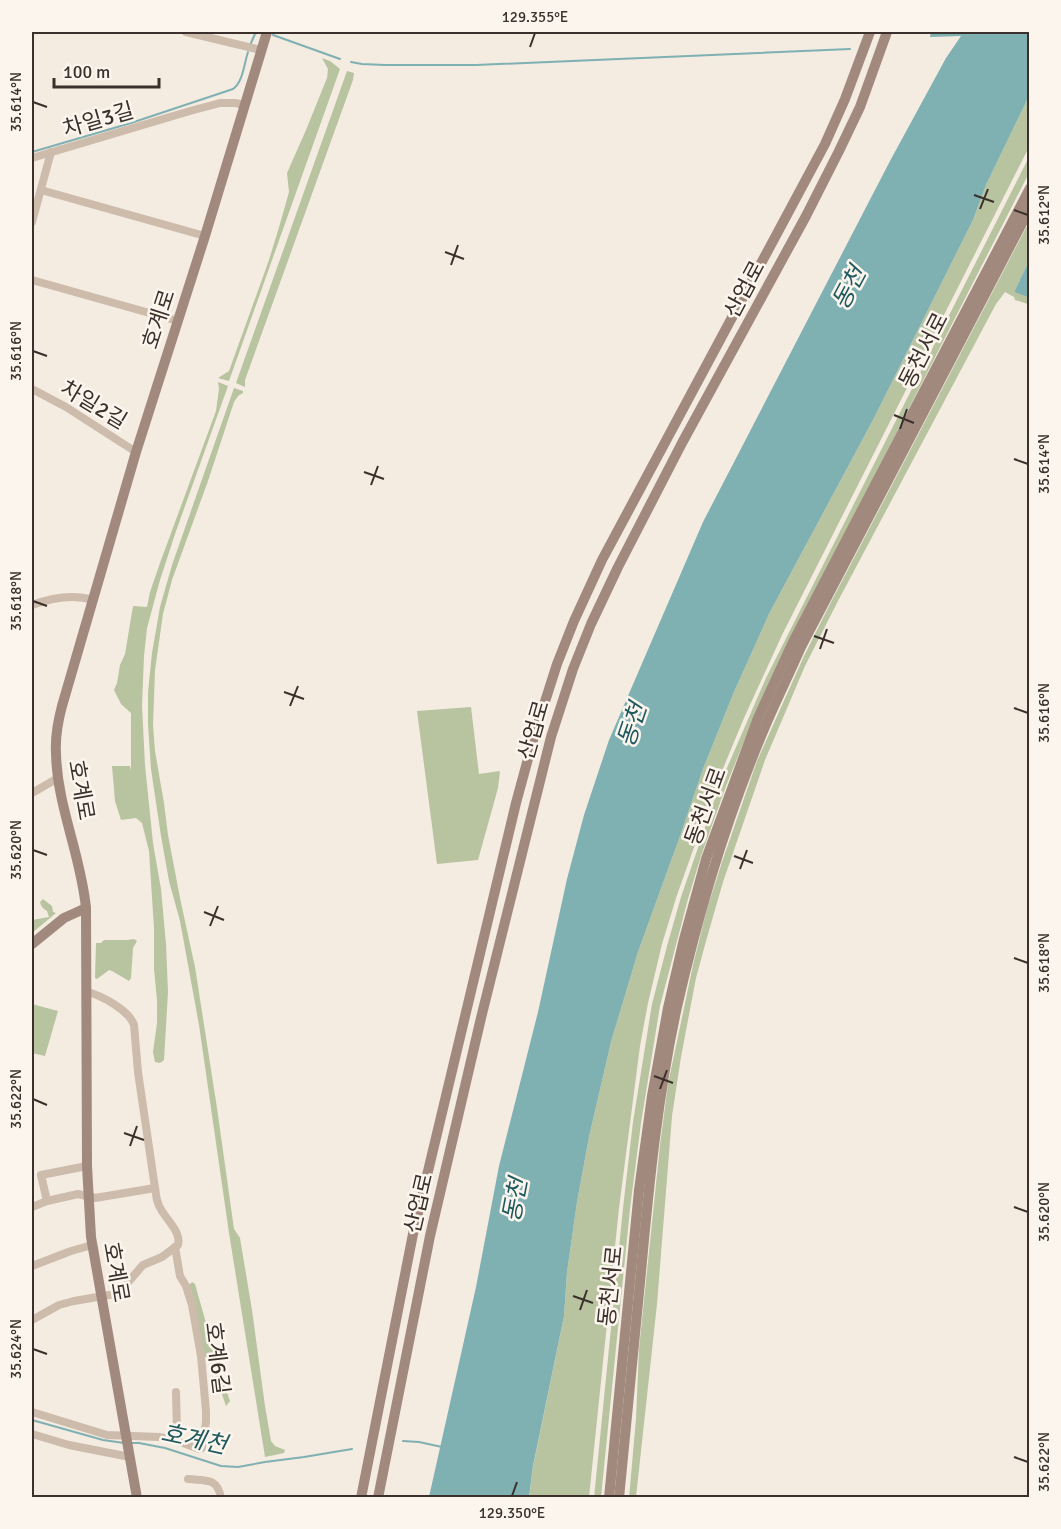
<svg xmlns="http://www.w3.org/2000/svg" width="1061" height="1529" font-family="Signika,'Noto Sans KR',sans-serif">
<rect width="100%" height="100%" fill="#f4ebe1"/>
<g fill="#b8c4a0">
<path d="M322,58L330,61L340,69L229,381L218,378L229,371L269,260L280,224L289,192L287,173L306,130L327,78L328,69Z"/>
<path d="M347,71L354,73L353,80L245,380V387L236,383Z"/>
<path d="M1029,96V147L782,635L744,718L717,783L677,895L662,944L648,1003L640,1046L619,1208L589,1497L529,1498L533,1467L564,1316L567,1272L577,1202L589,1137L611,1042L638,952L679,839L703,769L734,692L770,612L873,420L973,220L986,185Z"/>
<path d="M1029,157V173L874,477L754,717L726,786L701,856L688,899L660,1006L641,1123L630,1209L601,1497L594,1498L623,1208L633,1122L652,1004L667,946L681,897L720,784L766,678Z"/>
<path d="M1029,222V261L1015,290L1028,297L1029,296L1028,304L1015,300L1014,297L1005,292L996,304L838,601L805,666L765,760L723,882L706,941L696,978L681,1057L672,1116L657,1304L636,1497L629,1498L636,1419L639,1349L660,1145L668,1084L693,965L707,909L722,862L757,761L804,656L830,604Z"/>
<path d="M218,382L228,386L175,534L160,580L147,628L144,656L142,706L145,765L153,843L161,889L166,944L168,992L164,1060L160,1063L155,1062L153,1052L157,1023V1000L154,969V928L149,851L142,823L136,818L121,820L115,801L112,766H130L131,771V713L121,704L114,690L117,683L120,665L125,654L133,606L147,607L150,592L160,563L216,411L219,389Z"/>
<path d="M234,388L243,391V393L238,396L234,402L208,481L172,580L163,614L155,670L153,725L155,751L164,803L168,835L180,898L195,967L217,1108L234,1229L240,1238L252,1310L265,1406L271,1441L275,1446L285,1450L284,1453L265,1457L229,1233L199,1025L180,921L169,881L161,836L151,769L148,725V692L152,653L160,607L172,565Z"/>
<path d="M471,707L479,774L500,771L498,788L478,860L437,864L417,711Z"/>
<path d="M43,899L52,906L53,912L56,913L32,933V920L49,917L47,911C43,909 41,906 40,902Z"/>
<path d="M134,939L137,941L133,948L131,978L129,981L112,971L109,970L97,979L95,978L96,943H101L104,940H128Z"/>
<path d="M32,1004L58,1011L45,1056L32,1053Z"/>
<path d="M192,1282L195,1284L208,1330L210,1332L217,1363L230,1401L226,1406L213,1368L206,1357H204L189,1285Z"/>
</g>
<g fill="#7fb0b2">
<path d="M931,32H1029V96L986,185L973,220L873,420L770,612L734,692L703,769L679,839L638,952L611,1042L589,1137L577,1202L567,1272L564,1316L533,1466L529,1497H429L476,1287L499,1166L538,1012L567,879L584,815L609,740L703,522L890,161L946,58L961,36L930,37Z"/>
<path d="M1029,261L1030,296L1028,297L1015,292V290Z"/>
</g>
<g fill="none" stroke-linecap="round" stroke-linejoin="round">
<g stroke="#7fb0b2" stroke-width="2">
<path d="M273,35L340,59"/>
<path d="M251,43L255,34L258,32"/>
<path d="M351,62L362,64L385,65H476L850,49"/>
<path d="M32,152L131,123L233,89C243,82 244,64 248,52"/>
<path d="M32,1420L103,1440L124,1443"/>
<path d="M403,1441L419,1442L442,1447"/>
<path d="M130,1443H139L165,1448L221,1466L238,1467L265,1462L304,1457L352,1449"/>
</g>
<g stroke="#cdbbac" stroke-width="8">
<path d="M186,32L261,50"/>
<path d="M32,158L190,111L220,103H235L245,105"/>
<path d="M41,190L205,236"/>
<path d="M32,222L51,152"/>
<path d="M32,280L178,321"/>
<path d="M32,389L66,407L136,452"/>
<path d="M32,605C51,598 73,594 93,600"/>
<path d="M32,793L58,778"/>
<path d="M47,1201L78,1194L95,1198L155,1188L138,1072L134,1025C129,1010 102,996 88,992"/>
<path d="M32,1207L47,1201L41,1175L87,1166"/>
<path d="M32,1266L71,1251L92,1245"/>
<path d="M32,1320L59,1305L74,1301L121,1293L124,1289L129,1281L143,1265L162,1257L178,1245C182,1230 162,1217 158,1203C156,1198 156,1193 155,1188"/>
<path d="M32,1412L107,1435L159,1437L175,1440L199,1449L202,1448L206,1422V1411L201,1356L192,1305L186,1286L180,1276L175,1247"/>
<path d="M32,1434L69,1445L130,1457"/>
<path d="M175,1440L177,1432L176,1392"/>
<path d="M188,1479C206,1481 217,1477 221,1498"/>
</g>
<g stroke="#a18a7d" stroke-width="10">
<path d="M32,944L64,918L86,908"/>
<path d="M137,1498L91,1237L87,1166L86,908C81,855 57,806 56,753C55,737 58,721 62,706L136,452L205,236L267,32"/>
<path d="M361,1498L413,1234L516,803L535,733L557,664L574,621L602,560L825,144L845,99L870,32"/>
<path d="M378,1498L430,1236L481,1018L551,737L573,669L591,624L618,567L682,443L806,216L839,151L860,107L887,32"/>
<path d="M609,1498L639,1190L652,1096L668,1008L684,939L706,859L758,718L793,642L1030,188"/>
<path d="M619,1498C626,1422 634,1347 641,1272C649,1183 658,1094 677,1007C699,910 728,813 767,722C778,697 790,672 801,647L1030,208"/>
</g>
</g>
<path fill="none" stroke="#3b302b" stroke-width="2" d="M530,47L535,33M33,102L47,107M974,195L994,202M980,209L988,189M1014,210L1028,215M445,252L464,259M451,265L458,245M33,351L47,356M894,415L914,423M900,429L907,409M1014,459L1028,464M364,472L384,479M371,485L378,466M33,601L47,606M814,636L834,643M820,649L827,629M284,692L304,699M290,706L298,686M1014,708L1028,713M33,850L47,855M734,856L753,863M740,869L747,850M204,912L224,920M210,926L218,906M1014,958L1028,963M654,1076L673,1083M660,1089L667,1070M33,1099L47,1105M124,1133L144,1140M130,1146L137,1126M1014,1207L1028,1212M573,1296L593,1303M580,1310L587,1290M33,1349L47,1354M1014,1457L1028,1462M512,1496L517,1482"/>
<g text-anchor="middle" stroke-width="5" stroke-linejoin="round" paint-order="stroke">
<g font-size="22" fill="#3b302b" stroke="#fbf5ee">
<text transform="translate(98 119) rotate(-16)" y="8">차일3길</text>
<text transform="translate(744 289) rotate(-62)" y="8">산업로</text>
<text transform="translate(158 319) rotate(-72)" y="8">호계로</text>
<text transform="translate(923 350) rotate(-63)" y="8">동천서로</text>
<text transform="translate(94 404) rotate(31)" y="8">차일2길</text>
<text transform="translate(533 730) rotate(-74)" y="8">산업로</text>
<text transform="translate(82 790) rotate(80)" y="8">호계로</text>
<text transform="translate(705 806) rotate(-70)" y="8">동천서로</text>
<text transform="translate(418 1203) rotate(-77)" y="8">산업로</text>
<text transform="translate(117 1272) rotate(80)" y="8">호계로</text>
<text transform="translate(610 1286) rotate(-84)" y="8">동천서로</text>
<text transform="translate(218 1358) rotate(83)" y="8">호계6길</text>
</g>
<g font-size="24" font-style="italic" fill="#1f5a5e" stroke="#fbf5ee">
<text transform="translate(849 288) rotate(-62)" y="8">동천</text>
<text transform="translate(632 725) rotate(-71)" y="8">동천</text>
<text transform="translate(515 1200) rotate(-79)" y="8">동천</text>
<text transform="translate(194 1439) rotate(12)" y="8">호계천</text>
</g>
</g>
<rect width="1061" height="1529" fill="none" stroke="#fbf5ee" stroke-width="66"/>
<path d="M54 78v9h105v-9" fill="none" stroke="#3b302b" stroke-width="3"/>
<text x="63" y="78" font-size="18" fill="#3b302b" stroke="#fbf5ee" stroke-width="4.5" paint-order="stroke">100 m</text>
<rect x="33" y="33" width="995" height="1463" fill="none" stroke="#3b302b" stroke-width="2"/>
<g font-size="15" text-anchor="middle" fill="#3b302b">
<text x="535" y="22">129.355°E</text>
<text transform="translate(16 102) rotate(-90)" y="5">35.614°N</text>
<text transform="translate(1044 215) rotate(-90)" y="5">35.612°N</text>
<text transform="translate(16 351) rotate(-90)" y="5">35.616°N</text>
<text transform="translate(1044 464) rotate(-90)" y="5">35.614°N</text>
<text transform="translate(16 601) rotate(-90)" y="5">35.618°N</text>
<text transform="translate(1044 713) rotate(-90)" y="5">35.616°N</text>
<text transform="translate(16 850) rotate(-90)" y="5">35.620°N</text>
<text transform="translate(1044 963) rotate(-90)" y="5">35.618°N</text>
<text transform="translate(16 1099) rotate(-90)" y="5">35.622°N</text>
<text transform="translate(1044 1212) rotate(-90)" y="5">35.620°N</text>
<text transform="translate(16 1349) rotate(-90)" y="5">35.624°N</text>
<text transform="translate(1044 1462) rotate(-90)" y="5">35.622°N</text>
<text x="512" y="1518">129.350°E</text>
</g>
</svg>
